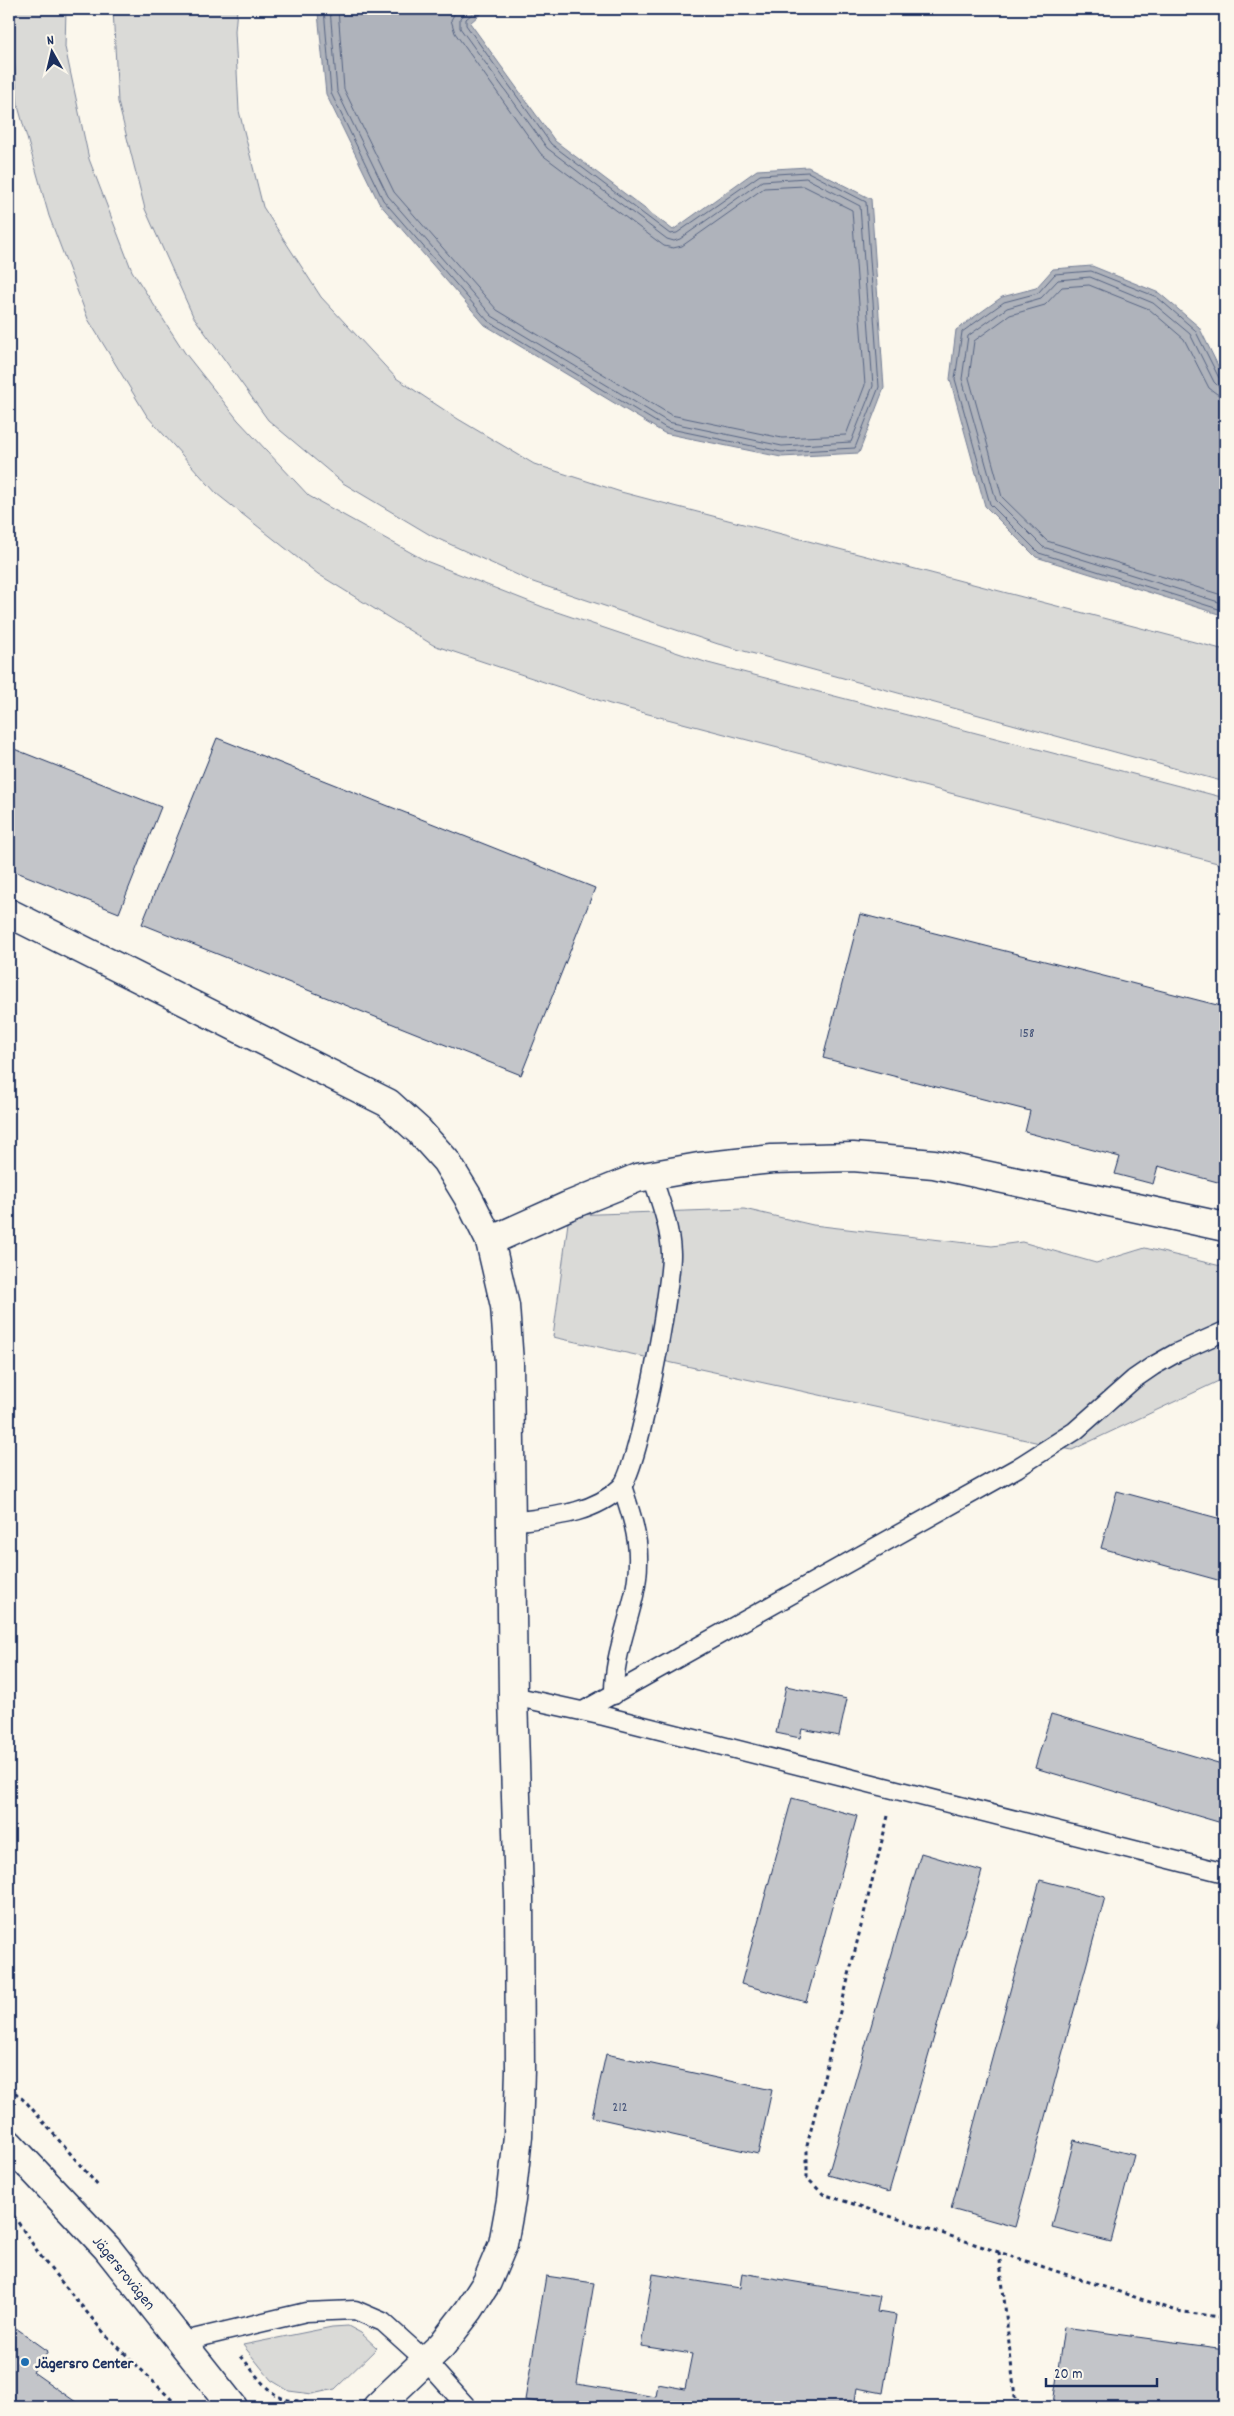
<svg xmlns="http://www.w3.org/2000/svg" width="1234" height="2416" font-family="Dekko,sans-serif">
<rect width="100%" height="100%" fill="#fbf7ec"/>
<filter id="ink" filterUnits="userSpaceOnUse"><feTurbulence type="fractalNoise" baseFrequency=".02" numOctaves="2"/><feDisplacementMap in="SourceGraphic" scale="10" xChannelSelector="R" yChannelSelector="G"/><feConvolveMatrix kernelMatrix="1 2 1 2 8 2 1 2 1" color-interpolation-filters="sRGB"/></filter>
<g filter="url(#ink)">
<g fill="#dadad7" stroke="#7a849a">
<path d="M10,9H66L65,47L89,159L132,271L185,353L238,420L309,496L426,561L548,609L708,663L1225,798V865L610,704L433,645L318,574L217,494L147,416L88,319L49,216L18,106Z"/>
<path d="M113,9H237L235,31L239,111L263,207L321,297L396,378L458,419L534,464L621,492L1225,650V782L718,644L533,582L432,536L343,483L268,420L193,316L145,209L118,102Z"/>
<path d="M744,1209L813,1225L992,1246L1022,1242L1096,1263L1145,1248L1225,1267V1378L1072,1450L553,1337L569,1215Z"/>
<path d="M348,2326L361,2333L377,2348L335,2389L312,2394L289,2391L271,2380L243,2345L332,2327Z"/>
</g>
<g fill="#afb3bb" stroke="#747e96">
<path d="M320,9H486L470,23L555,141L673,230L757,170L808,167L871,199L884,388L859,453L781,457L664,433L485,325L379,203L326,94L318,13Z"/>
<path d="M1092,266L1159,293L1199,327L1224,378L1225,616L1036,557L985,506L950,379L956,330L1002,297L1036,288L1053,269Z"/>
</g>
<g fill="none" stroke-linecap="round" stroke-linejoin="round">
<g stroke="#566483" stroke-width="1">
<path d="M324,9L331,93L383,200L488,321L666,428L781,452L855,448L879,387L866,202L808,172L760,175L677,233L670,234L551,144L466,25V19L478,9"/>
<path d="M330,9L337,91L388,196L492,316L668,422L782,446L851,442L873,386L860,206L806,178L762,181L680,239L674,241L667,239L547,148L460,28V18L468,9"/>
<path d="M338,9L344,89L394,192L497,310L671,415L782,438L846,435L865,385L852,210L804,186L764,188L682,246L673,248L664,246L541,154L455,33L451,20L457,9"/>
<path d="M1225,381L1219,378L1195,330L1157,297L1091,271L1055,274L1038,293L1004,302L962,332L955,379L990,504L1039,553L1225,611"/>
<path d="M1225,388L1218,386L1214,382L1190,334L1153,303L1090,277L1058,280L1041,298L1007,308L968,336L962,379L996,500L1043,547L1225,604"/>
<path d="M1225,395L1217,394L1209,388L1184,339L1149,309L1089,285L1062,287L1045,305L1010,315L974,341L969,378L1002,497L1047,541L1225,596"/>
</g>
</g>
<g fill="#c3c5c9" stroke="#1b2f5e">
<path d="M217,738L595,888L521,1075L142,924Z"/>
<path d="M9,747L161,807L119,913L9,869Z"/>
<path d="M860,914L1225,1007V1184L1158,1166L1153,1184L1115,1174L1120,1157L1025,1132L1030,1111L823,1058Z"/>
<path d="M1117,1491L1225,1520V1582L1101,1548Z"/>
<path d="M786,1686L847,1699L839,1736L802,1729L800,1738L776,1733Z"/>
<path d="M1051,1714L1225,1765V1824L1035,1768Z"/>
<path d="M792,1798L857,1816L806,2002L741,1984Z"/>
<path d="M921,1853L982,1871L889,2192L828,2175Z"/>
<path d="M1040,1880L1105,1897L1015,2227L951,2209Z"/>
<path d="M1225,1999V2030L1217,2027Z"/>
<path d="M606,2054L772,2090L758,2154L592,2117Z"/>
<path d="M1074,2140L1134,2155L1111,2242L1052,2227Z"/>
<path d="M742,2273L880,2296L877,2312L896,2315L883,2393L857,2388L854,2407H568L525,2400L546,2276L594,2283L577,2384L656,2397L658,2384L685,2389L692,2354L641,2346L653,2274L740,2288Z"/>
<path d="M9,2323L48,2351L33,2372L83,2407H9Z"/>
<path d="M1064,2327L1225,2349V2407H1080L1053,2404Z"/>
</g>
<g fill="none" stroke-linecap="round" stroke-linejoin="round">
<g stroke="#1b2f5e" stroke-width="21">
<g id="lane">
<path d="M511,1522C548,1517 593,1515 621,1487C639,1469 672,1284 671,1253C670,1226 660,1201 652,1176"/>
<path d="M614,1695C613,1647 638,1607 638,1562C639,1536 630,1510 622,1486"/>
<path d="M513,1696L604,1716L1225,1873"/>
<path d="M583,1711L1017,1468L1075,1431L1134,1379L1153,1366L1176,1353L1225,1331"/>
<path d="M180,2342L306,2312L355,2310L383,2322L425,2360L467,2407"/>
</g>
</g>
<g stroke="#1b2f5e" stroke-width="31">
<g id="street">
<path d="M9,913L388,1103L419,1131L446,1161L468,1197L490,1241L505,1306L509,1363L513,1696L519,1897L520,2069L518,2136L511,2200L503,2244L487,2282L469,2310L442,2345L377,2407"/>
<path d="M490,1241L568,1206L637,1178L699,1167L772,1159L853,1157L934,1164L1225,1227"/>
</g>
</g>
<g stroke="#1b2f5e" stroke-width="31">
<path id="secondary" d="M9,2144L107,2248L233,2407"/>
</g>
<g stroke="#1b2f5e" stroke-width="3" stroke-dasharray="4 4" stroke-linecap="butt">
<path d="M888,1816L807,2146V2178L823,2194L1177,2311L1225,2318"/>
<path d="M9,2087L27,2103L99,2187"/>
<path d="M9,2209L44,2261L105,2334L179,2407"/>
<path d="M999,2252L1016,2407"/>
<path d="M241,2356C253,2370 265,2391 282,2398C293,2403 306,2398 315,2407"/>
</g>
<use href="#lane" stroke="#fbf7ec" stroke-width="18"/>
<use href="#street" stroke="#fbf7ec" stroke-width="28"/>
<use href="#secondary" stroke="#fbf7ec" stroke-width="28"/>
</g>
</g>
<circle fill="#1f6fb2" stroke="#fbf7ec" stroke-width="2" cx="25" cy="2362" r="5"/>
<g text-anchor="middle" stroke-width="5" stroke-linejoin="round" paint-order="stroke">
<g font-size="14" fill="#455479">
<text x="1027" y="1037">158</text>
<text x="620" y="2111">212</text>
</g>
<g font-size="16" fill="#1b2f5e" stroke="#fbf7ec">
<text transform="translate(125 2272) rotate(51)" y="6">Jägersrovägen</text>
</g>
<g font-size="16" font-weight="bold" fill="#1b2f5e" stroke="#fbf7ec" text-anchor="start">
<text x="35" y="2368">Jägersro Center</text>
</g>
</g>
<rect width="1234" height="2416" fill="none" stroke="#fbf7ec" stroke-width="30"/>
<rect x="15" y="15" width="1204" height="2386" fill="none" stroke="#1b2f5e" stroke-width="2" filter="url(#ink)"/>
<g transform="translate(52 52) rotate(352)" stroke="#fbf7ec" stroke-width="4" paint-order="stroke">
<path d="M0-4L9 19L0 12L-9 19Z" fill="#1b2f5e"/>
<text y="-8" font-size="14" font-weight="bold" text-anchor="middle" fill="#1b2f5e">N</text>
</g>
<path d="M1046 2378v8h111v-8" fill="none" stroke="#1b2f5e" stroke-width="2.5"/>
<text x="1054" y="2378" font-size="15" fill="#1b2f5e" stroke="#fbf7ec" stroke-width="4" paint-order="stroke">20 m</text>
</svg>
